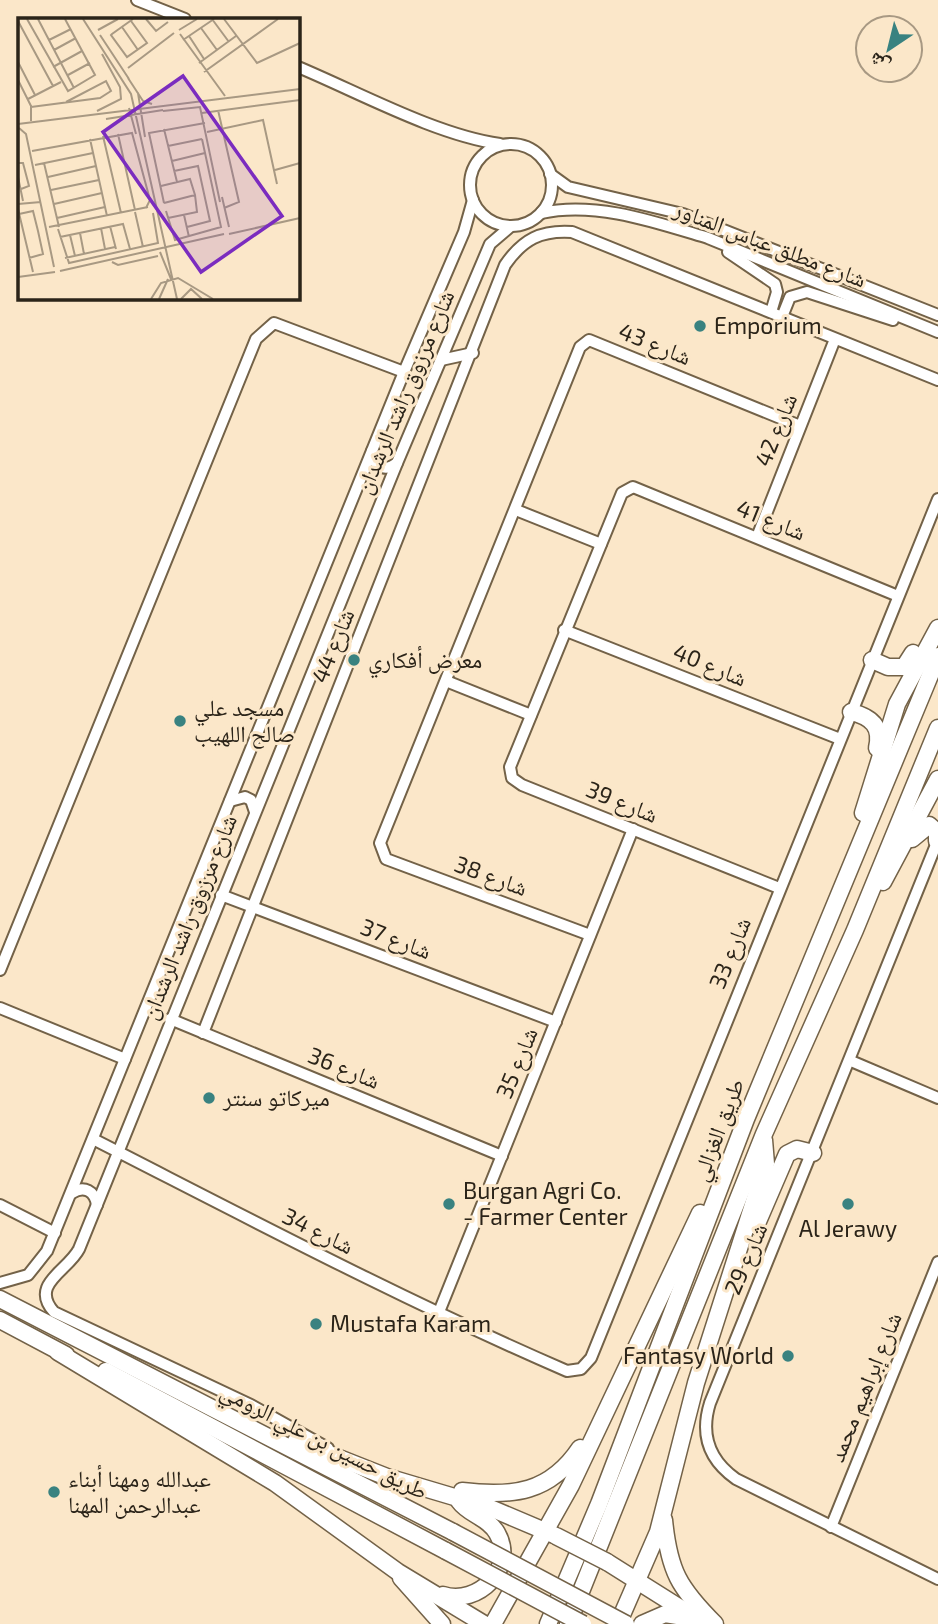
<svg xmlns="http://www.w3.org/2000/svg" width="938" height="1624" font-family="'Exo 2','Noto Naskh Arabic',sans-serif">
<rect width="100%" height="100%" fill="#fbe7c9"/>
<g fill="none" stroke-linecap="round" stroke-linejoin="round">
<g stroke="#736248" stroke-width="14">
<g id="minor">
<path d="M137,0L185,19"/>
<path d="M298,67C358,92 436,135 500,144"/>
<circle cx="511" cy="185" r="41"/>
<path d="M550,174L568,187L683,214L938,315"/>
<path d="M541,213C596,201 655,222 708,238L938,332"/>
<path d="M728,252L775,284L777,292L771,312"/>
<path d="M782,317L790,297L807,292L893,320"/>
<path d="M441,360L473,353"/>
<path d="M372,451V457C378,469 387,471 397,463"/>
<path d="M516,510L601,544"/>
<path d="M757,537L835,339"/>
<path d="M564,630L840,739"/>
<path d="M446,681L531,715"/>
<path d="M230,801L245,797L251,800L255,812"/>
<path d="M938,840L710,1403C700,1435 709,1460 736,1479L938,1579"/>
<path d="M779,888L522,785L512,778L510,767L622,493L633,487L898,596"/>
<path d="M221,895L556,1022"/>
<path d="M590,935L386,859L380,843L580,347L589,340L800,426"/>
<path d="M0,970L256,339L274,323L404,372"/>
<path d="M0,1008L125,1059"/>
<path d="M170,1019L502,1156"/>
<path d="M203,1033L505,265C523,239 541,230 572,232L938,380"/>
<path d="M851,1061L938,1098"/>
<path d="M93,1139C250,1219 405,1301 567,1371L581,1369L591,1358L938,499"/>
<path d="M72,1193C84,1185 95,1191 97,1205"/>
<path d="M0,1205L55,1233"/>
<path d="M0,1283L28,1275L47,1251L404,372L464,232L473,200"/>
<path d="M439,1312L633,829"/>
<path d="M328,1448L251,1405L54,1312C29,1284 68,1271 79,1249L397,463L490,244L511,226"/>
<path d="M831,1527L938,1262"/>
</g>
</g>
<g stroke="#736248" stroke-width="19">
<g id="highway">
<path d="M872,660L888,667H904L913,653"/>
<path d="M851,712C872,717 882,727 877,748"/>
<path d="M863,813L897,704L938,628"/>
<path d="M912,839L929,825L937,832V841"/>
<path d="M883,882L938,779"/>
<path d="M756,1226L787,1154L797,1149L813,1153"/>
<path d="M0,1299L453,1532"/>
<path d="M0,1320L66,1355"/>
<path d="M58,1352L275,1483L398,1572L484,1624"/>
<path d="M106,1371L446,1551"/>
<path d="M296,1441L387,1477L488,1507L554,1535"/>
<path d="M462,1491C513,1497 550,1493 580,1448"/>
<path d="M664,1520C669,1571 679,1588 715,1624"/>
<path d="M607,1562L704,1623"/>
<path d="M401,1578L442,1624"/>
<path d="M443,1595C478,1606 517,1568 497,1533C488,1517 469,1515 459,1501"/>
<path d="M493,1624L571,1485L700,1213"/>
<path d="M548,1624L599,1504L746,1119L938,656"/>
<path d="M568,1624L764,1134L855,930L938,728"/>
<path d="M618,1624L658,1532L696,1383L766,1164L764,1140"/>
<path d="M642,1624L665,1614L689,1618"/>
</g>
</g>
<use href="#minor" stroke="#fff" stroke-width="10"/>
<use href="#highway" stroke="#fff" stroke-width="16"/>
<g stroke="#736248" stroke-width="19" stroke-linecap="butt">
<g id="highway-bridge">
<path d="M453,1532L626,1624"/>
<path d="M556,1536L607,1562"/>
<path d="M446,1551L583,1624"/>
</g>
</g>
<use href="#highway-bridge" stroke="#fff" stroke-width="16"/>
</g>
<g fill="#398280" stroke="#fbe7c9" stroke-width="2.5">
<circle cx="700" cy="326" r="7"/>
<circle cx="354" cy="660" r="7"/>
<circle cx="180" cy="721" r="7"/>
<circle cx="209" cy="1098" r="7"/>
<circle cx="449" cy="1204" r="7"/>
<circle cx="848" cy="1204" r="7"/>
<circle cx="316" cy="1324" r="7"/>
<circle cx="788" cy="1356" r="7"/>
<circle cx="54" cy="1492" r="7"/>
</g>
<g text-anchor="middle" stroke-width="6" stroke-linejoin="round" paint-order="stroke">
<g font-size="23" fill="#2b2419" stroke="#fbe7c9">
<text transform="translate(770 244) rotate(21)" y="8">شارع مطلق عباس المناور</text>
<text transform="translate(655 344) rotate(22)" y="8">شارع 43</text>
<text transform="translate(405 392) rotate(-67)" y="8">شارع مرزوق راشد الرشدان</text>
<text transform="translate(776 430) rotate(-68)" y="8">شارع 42</text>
<text transform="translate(771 520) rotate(22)" y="8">شارع 41</text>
<text transform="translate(333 646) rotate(-68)" y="8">شارع 44</text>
<text transform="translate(710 665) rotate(22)" y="8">شارع 40</text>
<text transform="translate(622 802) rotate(22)" y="8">شارع 39</text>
<text transform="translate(491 876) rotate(20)" y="8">شارع 38</text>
<text transform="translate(189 917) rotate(-68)" y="8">شارع مرزوق راشد الرشدان</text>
<text transform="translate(396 939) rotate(21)" y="8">شارع 37</text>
<text transform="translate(730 953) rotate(-68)" y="8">شارع 33</text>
<text transform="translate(517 1063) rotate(-68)" y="8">شارع 35</text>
<text transform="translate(344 1068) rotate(22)" y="8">شارع 36</text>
<text transform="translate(718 1130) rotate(-69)" y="8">طريق الغزالي</text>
<text transform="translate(318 1231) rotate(26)" y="8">شارع 34</text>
<text transform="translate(746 1259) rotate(-67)" y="8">شارع 29</text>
<text transform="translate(865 1387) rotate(-68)" y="8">شارع إبراهيم محمد</text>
<text transform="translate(324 1441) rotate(27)" y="8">طريق حسين بن علي الرومي</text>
</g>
<g font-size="23" fill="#2b2419" stroke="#fbe7c9" text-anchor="start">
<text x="714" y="334">Emporium</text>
<text x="368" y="668">معرض أفكاري</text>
<text x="194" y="716">مسجد علي<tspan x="194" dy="26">صالح اللهيب</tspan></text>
<text x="223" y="1106">ميركاتو سنتر</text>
<text x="463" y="1199">Burgan Agri Co.<tspan x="463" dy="26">- Farmer Center</tspan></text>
<text x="848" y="1237" text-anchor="middle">Al Jerawy</text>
<text x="330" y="1332">Mustafa Karam</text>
<text x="774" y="1364" text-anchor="end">Fantasy World</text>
<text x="68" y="1487">عبدالله ومهنا أبناء<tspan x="68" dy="26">عبدالرحمن المهنا</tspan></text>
</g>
</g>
<g transform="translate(18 18)">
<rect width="282" height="282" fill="#fbe7c9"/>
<path fill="none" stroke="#a89983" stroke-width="2" d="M9,1L50,73L77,57L47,1M20,1L56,70M65,1L113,76L159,281M128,1L138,13L150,4M194,1L211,24M206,1L239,45L282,25M0,3L35,68M113,3L129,25L109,39L93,17L94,16L115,1M104,9L120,32M183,10L199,32M80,12L100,1M161,12L179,1M162,16L207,78M82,17L111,61M171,18L186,41M31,22L53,11M165,22L196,1M36,32L58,20M0,44L17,77M181,45L218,18M35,49L64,33M110,50L156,15M186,54L260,1M50,57L72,45M110,60L125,83L134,86M0,62L13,88V103M120,75L127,119M10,81L43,64M13,89L82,80L93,73L88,63L48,84M111,90L118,116M200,92L221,184L206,190M79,93L103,81L102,69L84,36M145,93L182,89L202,184M184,95L282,82M88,101L145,92M0,106L282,71M1,110L8,116L36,249M146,111L159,164M189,114L245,102L259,166M100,116L117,192M85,118L103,195M72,121L89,198M150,128L184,121M14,133L114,115L132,182L128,190M154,143L187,135M0,145H5L11,168L3,171M26,145L41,209M17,147L75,135M257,152L282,145M156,153L180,148L192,203L169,209M0,159L5,183M30,159L78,148M143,168L172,161L177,177L179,194L150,200M33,172L81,162M204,179L211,209M146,185L131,115L187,105M146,185L177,177M0,186L23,184M36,186L84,175M0,191L15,254M148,193L157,222L203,209L184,121M117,194L125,229M1,196L15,193L20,213L25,236L11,240M166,197L171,219M39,200L87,189M92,208L98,231M31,209L130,189M83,210L87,231M40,211L51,245L140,225L135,195M62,215L66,236M211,216L282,200M52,217L57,238M42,219L105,206L112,231M142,234L153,261M47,240L97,229M94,244L100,247L140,238M42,253L206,216M0,259L37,254M133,281L143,265L160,260L195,281M141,281L150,261M163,281L173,271L184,281"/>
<path fill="#7b2cbf" fill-opacity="0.15" stroke="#7b2cbf" stroke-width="3.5" d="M165,58L264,198L183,254L85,114Z"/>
<rect width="282" height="282" fill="none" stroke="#2b2419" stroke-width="3.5"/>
</g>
<g transform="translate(889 49) rotate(215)"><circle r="33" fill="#fbe7c9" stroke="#a89983" stroke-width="2"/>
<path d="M0-5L12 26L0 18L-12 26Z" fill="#398280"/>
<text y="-10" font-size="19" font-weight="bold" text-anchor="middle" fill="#2b2419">ش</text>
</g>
</svg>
